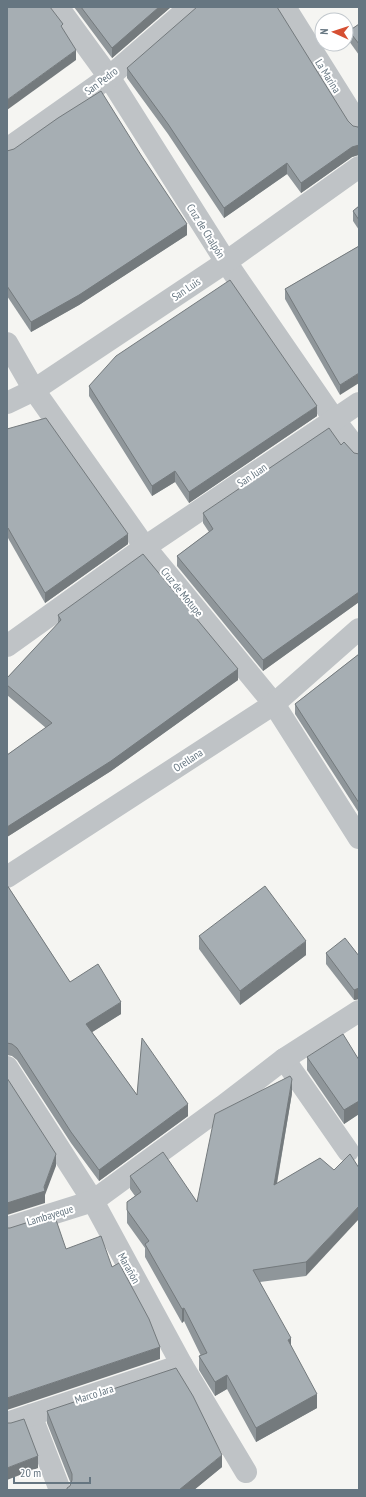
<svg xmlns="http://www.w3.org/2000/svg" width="366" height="1497" font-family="'PT Sans Narrow',sans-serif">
<rect width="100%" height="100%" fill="#f5f5f2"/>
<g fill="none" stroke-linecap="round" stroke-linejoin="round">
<g stroke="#bfc3c6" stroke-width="22">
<path d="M58,7L109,77L226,262L334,419L359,452"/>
<path d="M285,7L359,125"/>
<path d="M7,149L109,77L190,7"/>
<path d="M7,343L34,390L145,547L274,704L359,838"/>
<path d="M7,403L34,390L226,262L359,167"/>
<path d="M7,646L145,547L359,403"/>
<path d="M7,877L274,704L359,629"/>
<path d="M284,1059L348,1151"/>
<path d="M7,1067L93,1201L182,1365L246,1472"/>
<path d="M7,1228L93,1201L223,1106L284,1059L359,1011"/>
<path d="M31,1415L60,1490"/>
<path d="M7,1423L182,1365"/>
</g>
</g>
<g fill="#8f969a">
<path d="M74,7H171L112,58Z"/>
<path d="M359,24V55L349,41V31Z"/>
<path d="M127,68L348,121L353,126L359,129V155L352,157L301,193L287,174L224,218L168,134L127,78Z"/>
<path d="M7,151L187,235L79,305L31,332L7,296Z"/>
<path d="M359,206V230L353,221V211Z"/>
<path d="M359,246L340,395L285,299V289Z"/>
<path d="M89,386L317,416L189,503L175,482L152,496L89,396Z"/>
<path d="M7,429L128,544L45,603L8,538Z"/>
<path d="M341,445L354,453L359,454V602L263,671L177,566V556L209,532L203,523V513Z"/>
<path d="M58,615L238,680L111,771L7,837V755L46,728L7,695V678L58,624Z"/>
<path d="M359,654V813L295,714V704Z"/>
<path d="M7,885L70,982L121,1014L92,1032L137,1095L188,1116L99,1181L71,1143L17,1060L12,1056L7,1055Z"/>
<path d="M199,936L306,955L240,1005L199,949Z"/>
<path d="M326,953L359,956V999L354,1000L326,964Z"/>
<path d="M307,1057L359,1060V1114L344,1124L307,1070Z"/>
<path d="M292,1093L277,1184L320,1158L306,1276L260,1282L291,1347L317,1408L256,1442L227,1389L215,1396L199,1370V1356H201L184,1321L182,1323L145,1257V1248L127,1223V1202L135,1196L130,1189V1176L197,1202Z"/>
<path d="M47,1411L222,1467L194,1490H67V1488L70,1486L71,1484L47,1423Z"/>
</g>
<g fill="#747a7d">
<path d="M159,7H171L112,58V48Z"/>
<path d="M76,50V60L7,110V100Z"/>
<path d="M358,144V155L352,157L301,193V183L352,147Z"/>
<path d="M287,163V174L224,218V208Z"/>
<path d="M187,224V235L79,305L31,332V322Z"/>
<path d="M359,373V383L340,395V385Z"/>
<path d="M317,406V416L189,503V492Z"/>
<path d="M175,471V482L152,496V486Z"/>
<path d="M7,528H8L7,538Z"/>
<path d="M128,534V544L45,603V593Z"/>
<path d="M359,592V602L263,671V660Z"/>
<path d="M238,669V680L111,771L7,837V827Z"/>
<path d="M306,941V955L240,1005V991Z"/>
<path d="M359,988V999L354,1000V990Z"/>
<path d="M121,1002V1014L86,1036V1024Z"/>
<path d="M292,1079V1093L274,1199V1185Z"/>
<path d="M359,1101V1114L344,1124V1110Z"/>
<path d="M188,1104V1116L99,1181V1170Z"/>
<path d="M56,1154V1166L45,1195V1203L7,1215V1203L44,1187Z"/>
<path d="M359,1206V1219L306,1276V1262Z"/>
<path d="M184,1308V1321L182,1323V1309Z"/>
<path d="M291,1338V1352L288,1340Z"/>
<path d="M160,1347V1359L7,1410V1398Z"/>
<path d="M227,1375V1389L215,1396V1382Z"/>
<path d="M317,1394V1408L256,1442V1428Z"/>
<path d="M222,1455V1467L194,1490H179Z"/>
<path d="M38,1456V1468L7,1480V1468Z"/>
</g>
<g fill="#a6aeb3" stroke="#747a7d">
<path d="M7,7H50L63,24L61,26L76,50L7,100Z"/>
<path d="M81,7H159L112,48Z"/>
<path d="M197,7H277L348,121L353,126L358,127L359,129V145L352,147L301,183L287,163L224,208L168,124L127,68Z"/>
<path d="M359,24V44L349,31Z"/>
<path d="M101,91L141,155L187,224L79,295L31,322L7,286V151L14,149L58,118Z"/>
<path d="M359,206V220L353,211Z"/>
<path d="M359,246V373L340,385L285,289Z"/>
<path d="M230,280L317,406L189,492L175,471L152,486L89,386L116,356Z"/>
<path d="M46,418L128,534L45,593L8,528H7V429Z"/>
<path d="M329,428L341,445L344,442L354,453L359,454V592L263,660L177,556L213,529L203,513Z"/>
<path d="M143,554L238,669L111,761L7,827V755L52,723L7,685V678L61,620L58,615Z"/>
<path d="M359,654V803L295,704Z"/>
<path d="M7,885L70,982L98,964L121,1002L86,1024L137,1095L142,1038L188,1104L99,1170L71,1132L17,1048L12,1044L7,1043Z"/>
<path d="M265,886L306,941L240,991L199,936Z"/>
<path d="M345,938L359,956V988L354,990L326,953Z"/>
<path d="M343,1034L359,1060V1101L344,1110L307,1057Z"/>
<path d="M290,1076L292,1079L274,1185L320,1158L334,1170L350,1154L359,1168V1206L306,1262L253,1270L291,1338L288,1340L317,1394L256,1428L227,1375L215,1382L199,1356L207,1353L184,1308L182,1309L145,1244L149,1241L127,1210V1202L141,1192L130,1176L163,1152L197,1202L215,1114Z"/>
<path d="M7,1078L56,1154L44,1187L45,1191L7,1203Z"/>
<path d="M54,1214L66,1249L101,1236L112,1267L119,1263L149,1319L160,1347L7,1398V1228H10Z"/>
<path d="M176,1368L193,1396L222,1455L179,1490H67V1488L70,1486L72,1480V1474L47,1411Z"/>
<path d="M24,1419L38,1456L7,1468V1423H11Z"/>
</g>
<g text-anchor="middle" stroke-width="4" stroke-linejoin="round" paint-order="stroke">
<g font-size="11" fill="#667681" stroke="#fff">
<text transform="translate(328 76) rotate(58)" y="4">La Marina</text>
<text transform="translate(101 81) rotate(-37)" y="4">San Pedro</text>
<text transform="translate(206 231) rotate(58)" y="4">Cruz de Chalpón</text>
<text transform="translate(186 289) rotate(-34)" y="4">San Luis</text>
<text transform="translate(252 475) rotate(-34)" y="4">San Juan</text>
<text transform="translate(182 592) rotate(51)" y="4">Cruz de Motupe</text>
<text transform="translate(188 760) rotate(-33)" y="4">Orellana</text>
<text transform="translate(50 1215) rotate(-17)" y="4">Lambayeque</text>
<text transform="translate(129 1268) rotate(61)" y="4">Marañón</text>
<text transform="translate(94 1394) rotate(-18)" y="4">Marco Jara</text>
</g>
</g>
<rect width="366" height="1497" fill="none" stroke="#667681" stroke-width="16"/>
<g transform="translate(334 32) rotate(273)"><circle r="19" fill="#ffffff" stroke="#c2c8cd"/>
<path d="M0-3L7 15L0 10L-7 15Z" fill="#d64f32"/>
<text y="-6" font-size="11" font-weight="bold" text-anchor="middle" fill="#667681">N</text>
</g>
<path d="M14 1477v6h76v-6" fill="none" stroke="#667681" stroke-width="2"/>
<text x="20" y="1477" font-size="12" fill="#667681" stroke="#ffffff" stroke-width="3" paint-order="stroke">20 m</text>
</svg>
